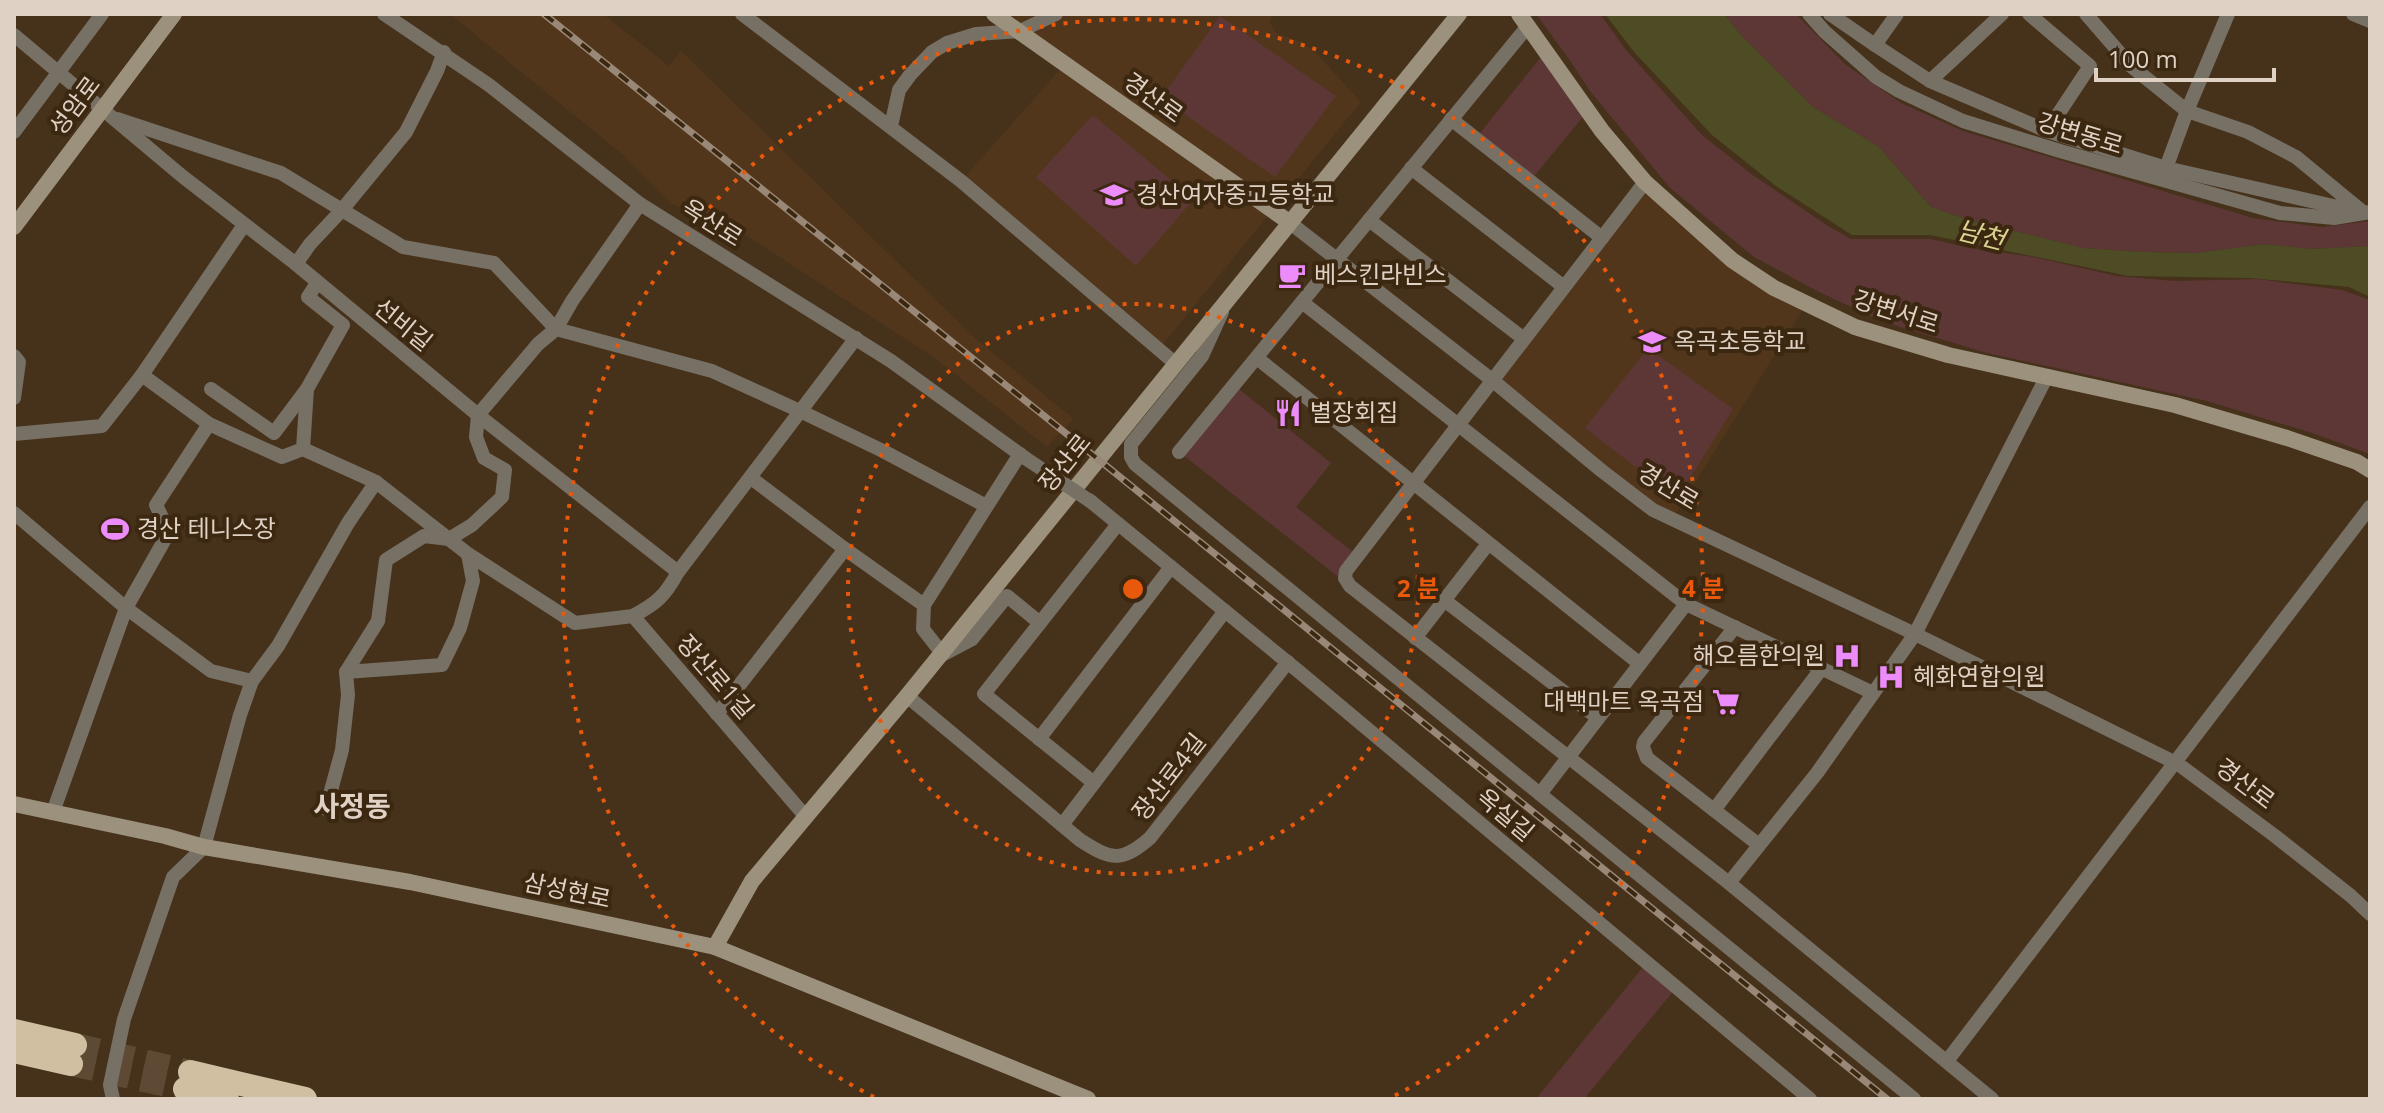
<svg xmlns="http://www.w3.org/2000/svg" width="2384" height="1113" font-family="'Open Sans','Noto Sans KR',sans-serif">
<rect width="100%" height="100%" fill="#46311b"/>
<g fill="#51361b">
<path d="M450,14H603L669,66L681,51L976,339L1074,419L1047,447L936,359L746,235L672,204L622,154Z"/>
<path d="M994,14H1273L1270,22L1276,33L1301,42L1316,53L1361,102L1159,349L961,181L1065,64L1031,39L1043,22L1020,31Z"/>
<path d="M1645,182L1732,260L1806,304L1672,520L1492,380Z"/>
</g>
<g fill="#5c3735">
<path d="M1536,14H1600L1626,50L1702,135L1750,173L1828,226L1851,239H1931L1969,248L2034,257L2117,276L2175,281L2258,279L2342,290L2370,300V454L2312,433L2207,401L1987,353L1884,322L1821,293L1754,257L1670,188L1590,91L1571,62Z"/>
<path d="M1724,14H1796L1846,65L1901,103L1963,131L2253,218L2321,227L2370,221V246L2312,249L2264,244L2196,253L2142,252L2083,248L1966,219L1931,207L1878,146L1813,107L1742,36Z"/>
<path d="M1220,16L1336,96L1275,177L1161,98Z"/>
<path d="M1546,51L1588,111L1530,181L1476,138Z"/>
<path d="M1093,115L1194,199L1136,266L1036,177Z"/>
<path d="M1648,348L1733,409L1677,499L1585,428Z"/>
<path d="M1234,385L1331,463L1296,507L1358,556L1346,571L1350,586L1179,452Z"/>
<path d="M1647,962L1677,987L1584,1099H1536Z"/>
</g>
<path fill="#4e4c25" d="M1605,14H1724L1742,36L1813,107L1878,146L1931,207L1966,219L2083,248L2142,252L2196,253L2264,244L2312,249L2370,246V297L2349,287L2250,278L2128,276L1930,235H1852L1776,186L1712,135L1635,53Z"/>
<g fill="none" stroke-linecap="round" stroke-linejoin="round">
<g stroke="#5d4934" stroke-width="24" stroke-dasharray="24 12" stroke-linecap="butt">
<path d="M75,1045L190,1072"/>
<path d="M71,1064L185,1089"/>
</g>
<g stroke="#777064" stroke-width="14">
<path d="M384,14L489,85L640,204L891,361L1025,458"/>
<path d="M742,14L961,181L1176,364"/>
<path d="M1809,14L1825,32L1876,77L1899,91L1963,121L2060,151L2280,213L2334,218L2370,212"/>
<path d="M1830,14L1875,45"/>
<path d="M1897,14L1875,45L1930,81L2002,14"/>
<path d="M2086,14L2131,66L2187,111L2228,14"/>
<path d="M2353,14L2370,21"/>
<path d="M14,35L182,176L296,264L478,415L678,572"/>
<path d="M1930,81L2047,131L2090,66L2029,14"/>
<path d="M117,119L281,173L403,247L494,263L556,329L572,301L640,204"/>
<path d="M1451,119L1602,238"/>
<path d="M891,126L899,90L910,75L932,52L947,43L976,34L1020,31L1056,14"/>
<path d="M2047,131L2166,168L2187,111L2248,132L2296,157L2364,213L2166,168"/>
<path d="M14,132L102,14"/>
<path d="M1411,168L1564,287"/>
<path d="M1645,182L1346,571L1345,578L1350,586L1729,883L1992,1099"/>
<path d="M1369,220L1524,339"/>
<path d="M1289,222L1492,380L1602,471L1653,510L1915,634L2178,764L2275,836L2351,896L2370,914"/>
<path d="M244,225L142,375L209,424L282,457L303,449L376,482L468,554L575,623L633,616"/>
<path d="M296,264L310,244L341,211L406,132L437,71L444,52"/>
<path d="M1302,302L1686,604L1873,693"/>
<path d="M1222,312L1202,356L1131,444V457L1135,464L1914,1099"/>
<path d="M14,356L19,362L14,398"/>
<path d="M1257,358L1640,664"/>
<path d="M211,389L274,433L307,389L343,325L308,297L317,283"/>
<path d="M14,434L102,426L142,375"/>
<path d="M303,449L307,389"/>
<path d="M1179,452L1528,26"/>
<path d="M751,478L845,549L924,605"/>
<path d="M1089,500L1297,670L1810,1099"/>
<path d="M14,513L126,608L211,671L252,681"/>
<path d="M1444,600L1598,718"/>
<path d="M1735,627L1644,742L1643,747L1647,758L1759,845"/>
<path d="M1415,638L1488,544"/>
<path d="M941,652L923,629L924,605L1020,454"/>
<path d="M940,656L972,639L1007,596L1040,623"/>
<path d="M346,672L442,665L460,628L473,581L468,554"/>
<path d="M907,696L1080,840C1111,860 1121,863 1150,838L1288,662"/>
<path d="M717,714L845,549"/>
<path d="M1039,739L1171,567"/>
<path d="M1094,783L984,694L1118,524"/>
<path d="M1540,794L1686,604"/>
<path d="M326,809L342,750L348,695L346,672L378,621L386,560L424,536L449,539L472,525L502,497L505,470L484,458L476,437L478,415L538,344L556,329L712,371L800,411L883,451L986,506"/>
<path d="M1714,810L1822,668"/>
<path d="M53,812L126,608L169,532L156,505L209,424"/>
<path d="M806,817L633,616C657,603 665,596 678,572L856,338"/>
<path d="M1062,825L1225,611"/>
<path d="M1729,883L1817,773L1915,634L2047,376"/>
<path d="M1947,1061L2370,507"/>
<path d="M113,1099L110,1085L124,1019L173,877L204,847L240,715L252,681L278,646L348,523L376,482"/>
</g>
<g stroke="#9b917d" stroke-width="16">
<path d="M994,14L1289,222"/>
<path d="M1519,14L1602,131L1645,182L1732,260L1774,288L1855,327L1948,355L2175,405L2287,438L2357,462L2370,470"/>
<path d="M14,227L174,14"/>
<path d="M14,804L165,836L204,847L410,882L715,947L1088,1099"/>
<path d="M715,947L752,881L907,696L1459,14"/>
</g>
<g stroke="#d0c0a1" stroke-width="24">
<path d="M14,1031L75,1045"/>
<path d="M14,1051L71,1064"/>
<path d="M190,1072L305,1099"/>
<path d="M185,1089L227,1099"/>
</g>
<g stroke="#987" stroke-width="7">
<path id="rail" d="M544,14L1109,468L1887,1099"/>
</g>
<use href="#rail" stroke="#3c2711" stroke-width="4" stroke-dasharray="12" stroke-linecap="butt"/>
<path stroke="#777064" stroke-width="14" d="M1025,458L1093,503"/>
</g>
<g fill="none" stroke="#e8590c" stroke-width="4" stroke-dasharray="4 8">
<circle cx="1133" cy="589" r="285"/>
<path d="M874 1097A570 570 0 1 1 1392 1097"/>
</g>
<defs>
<g id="school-bare" transform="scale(2.16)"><path d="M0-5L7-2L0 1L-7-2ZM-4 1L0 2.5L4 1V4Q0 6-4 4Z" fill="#ec8cfa" stroke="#3c2711" stroke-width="2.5" paint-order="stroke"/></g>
<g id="cafe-bare" transform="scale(2.16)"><path d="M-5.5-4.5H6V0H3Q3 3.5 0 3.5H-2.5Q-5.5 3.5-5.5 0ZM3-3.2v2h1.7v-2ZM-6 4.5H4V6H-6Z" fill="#ec8cfa" stroke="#3c2711" stroke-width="2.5" paint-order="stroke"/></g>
<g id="restaurant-bare" transform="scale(2.16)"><path d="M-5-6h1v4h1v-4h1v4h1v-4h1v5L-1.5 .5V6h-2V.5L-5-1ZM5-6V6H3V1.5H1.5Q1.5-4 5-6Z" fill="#ec8cfa" stroke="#3c2711" stroke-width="2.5" paint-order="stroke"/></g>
<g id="stadium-bare" transform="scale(2.16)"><path d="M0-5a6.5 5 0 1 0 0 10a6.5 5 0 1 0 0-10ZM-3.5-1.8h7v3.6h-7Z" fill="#ec8cfa" stroke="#3c2711" stroke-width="2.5" paint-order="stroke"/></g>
<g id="hospital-bare" transform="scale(2.16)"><path d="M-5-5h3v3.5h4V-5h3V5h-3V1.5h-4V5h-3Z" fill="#ec8cfa" stroke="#3c2711" stroke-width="2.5" paint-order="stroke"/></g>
<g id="supermarket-bare" transform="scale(2.16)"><path d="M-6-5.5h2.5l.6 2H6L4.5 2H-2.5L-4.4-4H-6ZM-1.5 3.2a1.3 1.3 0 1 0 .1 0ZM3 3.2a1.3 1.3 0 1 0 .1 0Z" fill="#ec8cfa" stroke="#3c2711" stroke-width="2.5" paint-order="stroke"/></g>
</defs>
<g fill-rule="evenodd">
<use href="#school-bare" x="1114" y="195"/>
<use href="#cafe-bare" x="1292" y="275"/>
<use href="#school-bare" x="1652" y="342"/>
<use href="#restaurant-bare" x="1288" y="413"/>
<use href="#stadium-bare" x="115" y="529"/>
<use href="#hospital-bare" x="1847" y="656"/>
<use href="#hospital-bare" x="1891" y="677"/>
<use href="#supermarket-bare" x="1726" y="702"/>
</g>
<g text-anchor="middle" stroke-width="8" stroke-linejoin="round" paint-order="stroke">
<g font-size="24" fill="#dfd1c4" stroke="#3c2711">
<text transform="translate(1153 98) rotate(36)" y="8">경산로</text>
<text transform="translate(75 106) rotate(-53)" y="8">성암로</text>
<text transform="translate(2080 134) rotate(17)" y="8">강변동로</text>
<text transform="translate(712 223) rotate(32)" y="8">옥산로</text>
<text transform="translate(1896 312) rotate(18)" y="8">강변서로</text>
<text transform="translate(403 325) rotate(39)" y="8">선비길</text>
<text transform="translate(1065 463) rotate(-51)" y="8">장산로</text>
<text transform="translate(1668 487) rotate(31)" y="8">경산로</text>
<text transform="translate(715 677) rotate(49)" y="8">장산로1길</text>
<text transform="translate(1169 777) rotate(-52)" y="8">장산로4길</text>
<text transform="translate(2245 784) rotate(37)" y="8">경산로</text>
<text transform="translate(1505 815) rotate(40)" y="8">옥실길</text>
<text transform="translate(567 891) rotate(12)" y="8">삼성현로</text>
</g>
<g font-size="24" fill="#dfd1c4" stroke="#3c2711" text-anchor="start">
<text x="1136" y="203">경산여자중고등학교</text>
<text x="1314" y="283">베스킨라빈스</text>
<text x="1674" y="350">옥곡초등학교</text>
<text x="1310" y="421">별장회집</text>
<text x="137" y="537">경산 테니스장</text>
<text x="1825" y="664" text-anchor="end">해오름한의원</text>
<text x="1913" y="685">혜화연합의원</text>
<text x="1704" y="710" text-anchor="end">대백마트 옥곡점</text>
</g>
<g font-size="26" font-style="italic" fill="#d8d390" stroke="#3c2711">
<text transform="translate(1981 235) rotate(14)" y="9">남천</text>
</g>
<g font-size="28" font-weight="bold" fill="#dfd1c4" stroke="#3c2711">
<text x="352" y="816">사정동</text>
</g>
</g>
<circle cx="1133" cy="589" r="12" fill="#e8590c" stroke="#3c2711" stroke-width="4"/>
<g font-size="24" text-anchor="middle" font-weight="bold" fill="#e8590c" stroke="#3c2711" stroke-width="8" stroke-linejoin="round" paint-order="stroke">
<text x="1418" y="597">2 분</text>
<text x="1703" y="597">4 분</text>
</g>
<rect width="2384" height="1113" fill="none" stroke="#dfd1c4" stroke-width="32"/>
<path d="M2096 68v12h178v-12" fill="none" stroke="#dfd1c4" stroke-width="4"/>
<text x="2108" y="68" font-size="24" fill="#dfd1c4" stroke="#3c2711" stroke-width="6" paint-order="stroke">100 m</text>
</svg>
